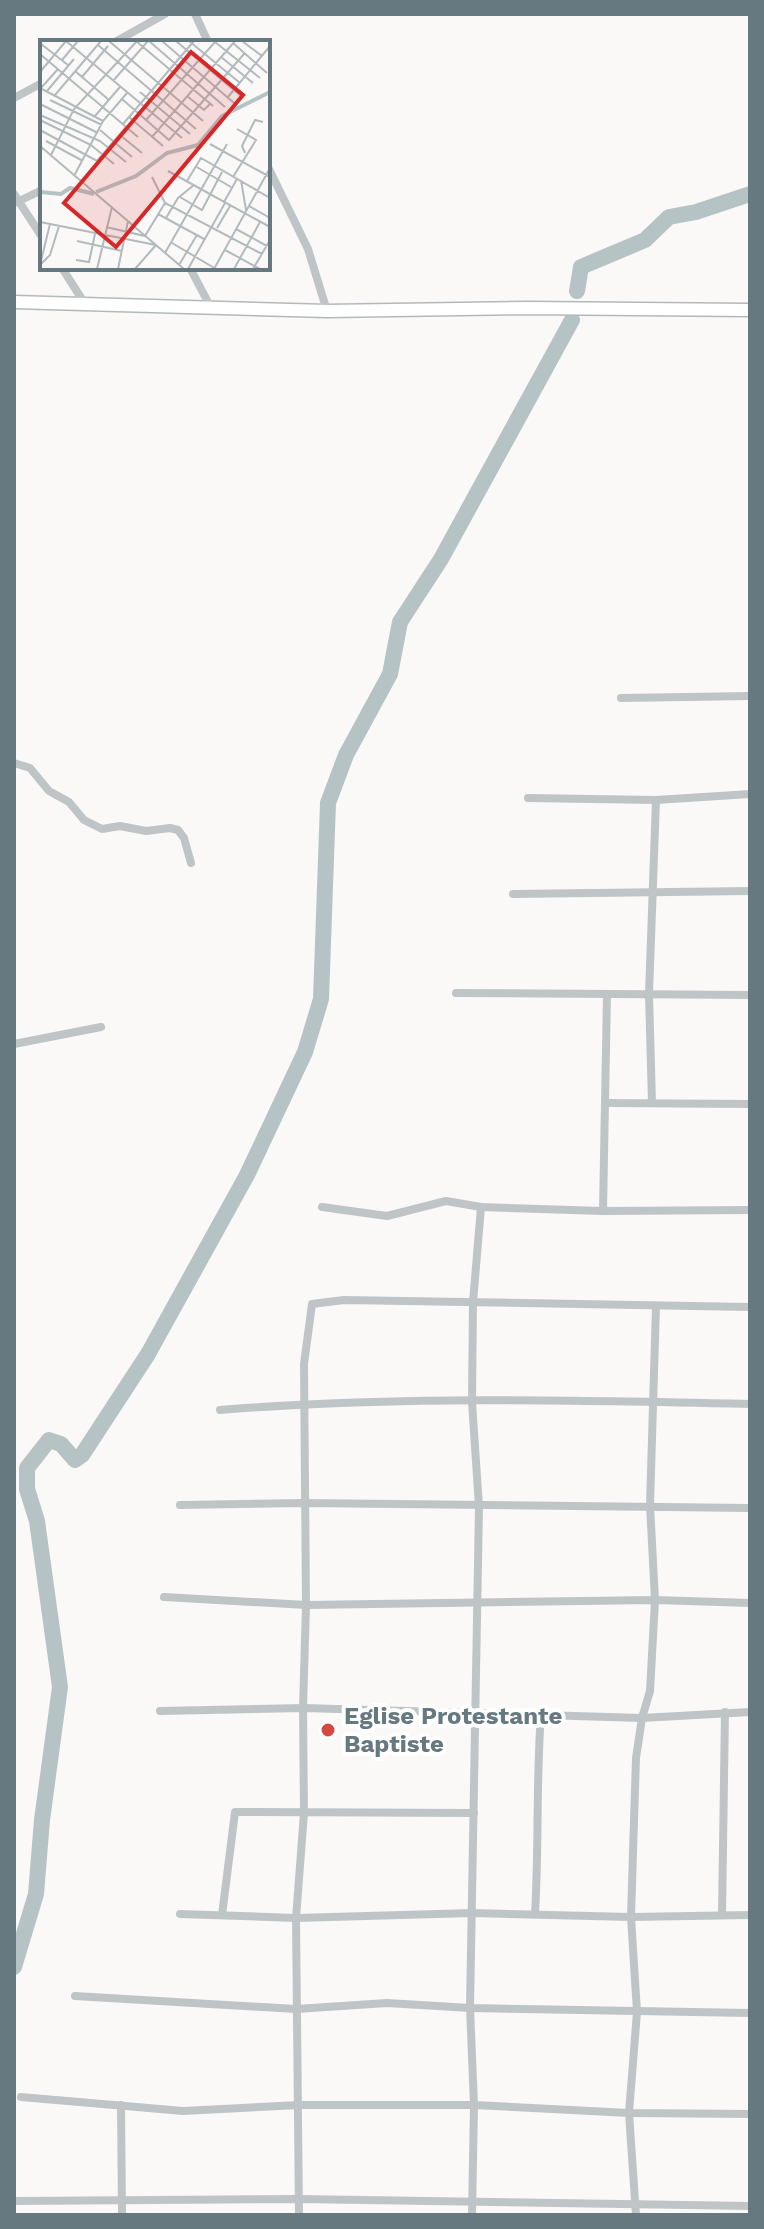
<svg xmlns="http://www.w3.org/2000/svg" width="764" height="2229" font-family="'Work Sans',sans-serif">
<rect width="100%" height="100%" fill="#faf9f8"/>
<g fill="none" stroke-linecap="round" stroke-linejoin="round">
<g stroke="#b6c3c5" stroke-width="16">
<path d="M577,291L581,267L645,240L669,217L696,212L750,194"/>
<path d="M14,1967L36,1894L42,1820L60,1687L37,1521L27,1489V1468L49,1440L61,1444L75,1460L82,1455L148,1354L247,1175L305,1052L321,999L328,803L346,755L390,674L400,622L441,559L572,320"/>
</g>
<g stroke="#b2b9bc" stroke-width="15">
<path id="secondary" d="M14,302L327,311L527,308L750,310"/>
</g>
<g stroke="#bfc5c7" stroke-width="8">
<path d="M195,14L208,42"/>
<path d="M115,42L165,14"/>
<path d="M14,98L42,83"/>
<path d="M268,167L308,249L327,311"/>
<path d="M14,194L42,237"/>
<path d="M17,202L42,190"/>
<path d="M62,268L85,304"/>
<path d="M190,268L210,306"/>
<path d="M621,698L750,696"/>
<path d="M14,763L30,768L49,791L69,802L84,820L102,829L120,826L146,831L170,828L178,830L184,838L191,863"/>
<path d="M528,798L656,800L750,794"/>
<path d="M513,894L750,891"/>
<path d="M456,993L750,995"/>
<path d="M14,1044L101,1027"/>
<path d="M605,1103L750,1104"/>
<path d="M652,1103L649,994L656,800"/>
<path d="M322,1207L387,1216L446,1201L481,1207L603,1211L750,1210"/>
<path d="M603,1211L607,994"/>
<path d="M220,1410C393,1396 576,1400 750,1404"/>
<path d="M180,1505L305,1503L750,1508"/>
<path d="M164,1597L306,1605L655,1600L750,1603"/>
<path d="M160,1711L303,1708L642,1718L750,1712"/>
<path d="M180,1914L296,1918L472,1913L631,1917L750,1915"/>
<path d="M535,1914C539,1847 536,1781 541,1714"/>
<path d="M222,1915L235,1812L474,1813"/>
<path d="M722,1915L725,1712"/>
<path d="M75,1996L296,2009L387,2003L470,2008L750,2013"/>
<path d="M21,2097L183,2111L299,2105H474L629,2113L750,2114"/>
<path d="M121,2105L122,2215"/>
<path d="M14,2201L299,2199L750,2206"/>
<path d="M299,2215L296,1918L304,1813L303,1708L306,1605L304,1364L312,1304L344,1300L750,1307"/>
<path d="M472,2215L474,2105L470,2008L479,1507L472,1402L473,1302L481,1207"/>
<path d="M636,2215L629,2113L637,2012L631,1917L636,1758L642,1718L650,1691L655,1600L650,1505L656,1306"/>
</g>
<use href="#secondary" stroke="#fff" stroke-width="12"/>
</g>
<circle fill="#d24a40" stroke="#fff" stroke-width="3" cx="328" cy="1730" r="8"/>
<g text-anchor="middle" stroke-width="8" stroke-linejoin="round" paint-order="stroke">
<g font-size="24" font-weight="bold" fill="#677980" stroke="#fff" text-anchor="start">
<text x="344" y="1724">Eglise Protestante<tspan x="344" dy="28">Baptiste</tspan></text>
</g>
</g>
<g transform="translate(40 40)">
<rect width="230" height="230" fill="#faf9f8"/>
<path fill="none" stroke="#b6c3c5" stroke-width="4" d="M0,152L21,154L30,148L54,154M56,152L96,136L127,113L158,105L182,76L230,52"/>
<path fill="none" stroke="#b2babd" stroke-width="2" d="M26,1L142,98M69,1L163,81M96,1L173,66M109,1L185,67M122,1L194,63M136,1L202,57M149,1L200,43M202,1L222,16M175,2L220,38M193,3L227,33M1,4L28,25M58,5L156,89M0,14L98,97M181,17L213,43M22,20L38,1M35,31L69,60M0,32L26,1M42,37L68,6M73,41L108,1M0,48L63,81M1,48L18,29M7,51L34,19M100,52L150,94M15,55L61,1M147,56L164,70L170,64M188,57L230,6M82,59L129,100L204,14M10,60L62,85M0,64L58,93M0,75L60,101L86,122M55,76L80,47M89,77L123,106M0,80L51,105L74,124M106,80L175,2M83,84L154,1M0,90L57,121L86,87M60,90L92,117M80,95L102,113M112,97L195,1M6,101L43,121M170,104L230,137M0,106L144,229M205,113L202,106L215,80L223,82M11,115L34,69L97,1M155,126L191,147M128,131L230,187M34,136L63,81L87,53M112,137L125,163L222,214M193,137L216,100L197,89M201,140L206,170M147,141L161,118L230,158M140,157L162,170L182,132M184,162L197,139M209,166L230,178M118,174L164,199M126,178L138,158L154,145M0,182L116,205M66,187L105,196L125,163M177,188L190,166M196,189L227,206M37,201L82,211M132,203L176,229M185,210L220,229M125,213L187,104M36,220L49,222L55,194M0,225L10,215L19,186M0,225L10,184M139,225L157,195M57,229L72,167M78,229L88,181M95,229L116,205M148,229L185,163M174,229L230,128M194,229L220,182M213,229L230,200"/>
<path fill="#d62828" fill-opacity="0.15" stroke="#d62828" stroke-width="4" d="M151,12L203,55L76,207L24,163Z"/>
<rect width="230" height="230" fill="none" stroke="#677980" stroke-width="4"/>
</g>
<rect width="764" height="2229" fill="none" stroke="#677980" stroke-width="32"/>
</svg>
